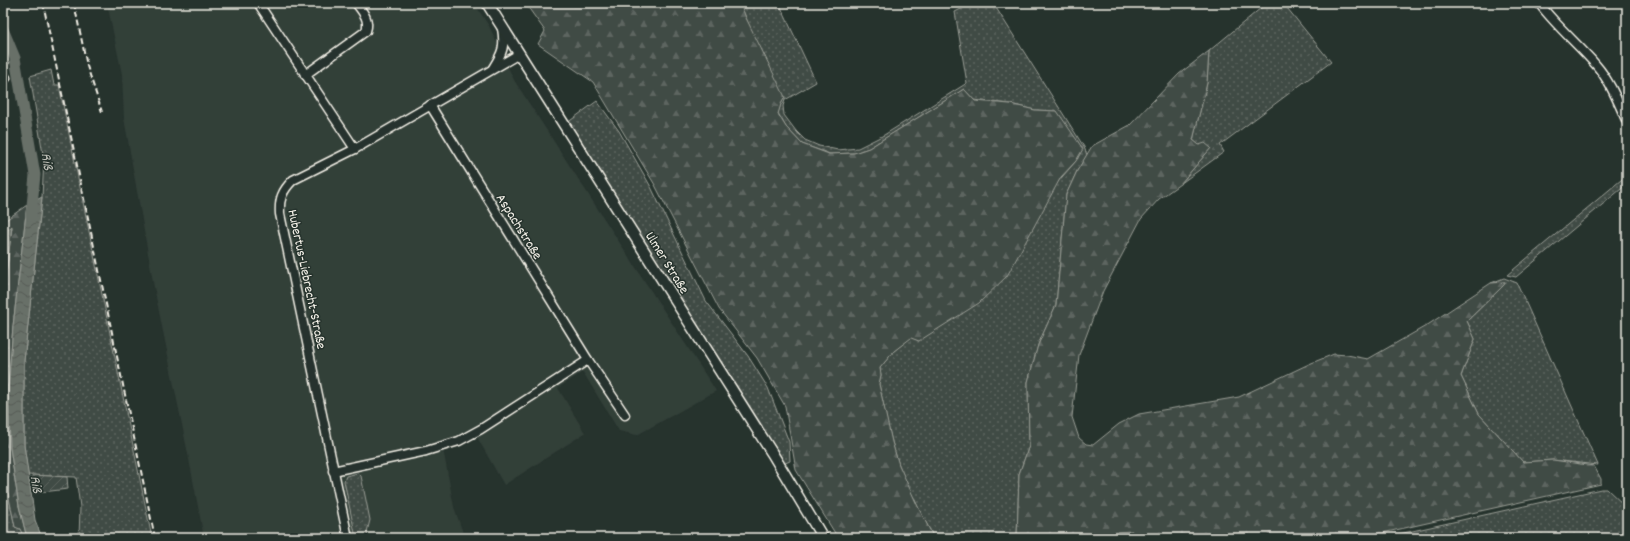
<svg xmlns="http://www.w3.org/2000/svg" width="1630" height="541" font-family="Dekko,sans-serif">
<defs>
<pattern id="grass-dots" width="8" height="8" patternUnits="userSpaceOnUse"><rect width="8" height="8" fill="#414b45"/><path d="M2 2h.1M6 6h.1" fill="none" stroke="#5d6560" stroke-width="1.8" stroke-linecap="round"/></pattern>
<pattern id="forest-firs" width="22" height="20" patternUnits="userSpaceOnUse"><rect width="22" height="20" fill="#414b45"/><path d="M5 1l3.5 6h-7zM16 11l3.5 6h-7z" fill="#5d6560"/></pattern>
<pattern id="garden-furrows" width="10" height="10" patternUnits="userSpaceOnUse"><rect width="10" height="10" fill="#414b45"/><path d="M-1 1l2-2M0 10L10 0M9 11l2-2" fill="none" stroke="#5d6560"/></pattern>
<pattern id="water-waves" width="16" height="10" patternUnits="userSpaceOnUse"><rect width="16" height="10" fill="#676f68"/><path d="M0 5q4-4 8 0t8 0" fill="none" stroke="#565a55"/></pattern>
</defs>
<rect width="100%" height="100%" fill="#26332d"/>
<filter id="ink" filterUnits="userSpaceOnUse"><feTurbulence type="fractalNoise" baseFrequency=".025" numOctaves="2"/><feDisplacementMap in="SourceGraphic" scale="8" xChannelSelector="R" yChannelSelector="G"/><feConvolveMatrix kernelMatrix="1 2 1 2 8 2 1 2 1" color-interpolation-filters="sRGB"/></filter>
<g filter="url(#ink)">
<path fill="#333f39" d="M107,3H474L489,26L514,80L716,391L637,435L619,431L583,372L558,388L585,433L504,485L477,437L443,449L454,507L463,533L467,538H204L189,459L154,287L124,118L122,74Z"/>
<g fill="url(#grass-dots)" stroke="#9a9e96">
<path d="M740,3H779L816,82L785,100L783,106L784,115L796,131L805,140L819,146L838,150L858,148L884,135L967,83L955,12L973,3H993L1084,147L1087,155L1077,171L1066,195L1056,305L1038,345L1028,382L1029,446L1019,474L1017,538H934C922,514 909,491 899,465C890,439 885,411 879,384L881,375L880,368L894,351L911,337L919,341L1076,161L1057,111L1035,110L1010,104L974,100L964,89L869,148L854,153L830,154L802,144L786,127L778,113L781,104Z"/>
<path d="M1267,3H1283L1331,62L1220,145L1224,152L1180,184L1211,148L1199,145L1193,140L1207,83L1209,51Z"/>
<path d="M51,70L54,85H59L152,538H79L80,507L76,477L28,475L24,445V361L42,197L44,160L30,76Z"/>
<path d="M597,101L619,131L651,187L706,301L748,356L768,388L789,442L790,461L783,464L567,123Z"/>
<path d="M1627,175V184L1516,277L1507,275Z"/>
<path d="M1504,278L1517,283L1598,465L1553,460L1523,462L1479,414L1461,376L1475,339L1467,321L1504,285L1505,282L1491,283Z"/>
<path d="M358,473L361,476L370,520L367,532L368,538H356L344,481L346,476Z"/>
<path d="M1601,489H1607L1627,508V538H1381Z"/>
<path d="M3,491L8,493L15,527L21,529L24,538H3Z"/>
<path d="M1132,531L1129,538H1114L1118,532Z"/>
</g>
<g fill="url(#forest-firs)" stroke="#9a9e96">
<path d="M525,3H740L746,18L785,97L781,104L778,114L786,127L802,144L829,154L854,153L869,148L964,89L975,101L1010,104L1035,110L1057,111L1083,149L1076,161L1061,177L1007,276L979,303L919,341L911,338L894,351L880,368L881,375L879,384L892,442L899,465L919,509L934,538H838L796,470L785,406L757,358L719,309L655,185L593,82L538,44L545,31Z"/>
<path d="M1209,51L1207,83L1193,140L1199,145L1205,143L1211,148L1180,184L1159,199L1141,219L1103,291L1079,355L1072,417L1079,438L1086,444L1093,445L1119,424L1139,414L1239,397L1309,364L1334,354L1347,355L1368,359L1426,326L1491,283L1505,282L1504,285L1467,321L1475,339L1461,376L1479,414L1523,462L1553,460L1594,466L1601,479V484L1360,538H1129L1132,531L1118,532L1114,538H1017L1019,474L1029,446L1028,382L1038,345L1056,305L1066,195L1077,171L1092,146L1130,125L1179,74Z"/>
<path d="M27,205L13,326L8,389L10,448L19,506L27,538H24L20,529L15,527L8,493L3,491V299L12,227L3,234V222Z"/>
</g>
<path fill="url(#garden-furrows)" stroke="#9a9e96" d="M32,475L67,477L68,489L34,493Z"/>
<g fill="url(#water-waves)" stroke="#9fa39b">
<path d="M42,197L24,361V445L35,520L42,538H27L19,506L10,448L8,389L13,326L27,205Z"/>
<path d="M12,226L3,299V234Z"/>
</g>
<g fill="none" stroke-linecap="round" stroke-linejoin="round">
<path stroke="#9fa39b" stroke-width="2" d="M3,68L15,58"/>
<path stroke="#676f68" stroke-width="11" d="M3,29L15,58L35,175L31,216"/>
<g stroke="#f4f1e8" stroke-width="11">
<g id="minor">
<path d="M258,3L355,149"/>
<path d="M1539,3C1556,26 1577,43 1596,65C1610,81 1618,102 1627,122"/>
<path d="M493,68C503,52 505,47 502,28"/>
<path d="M305,75L366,31C370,20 363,12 356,3"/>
<path d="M3,80L6,78"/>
<path d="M588,360L625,415"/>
<path d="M333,471L426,451L459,441L481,429L588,360L430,105"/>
<path d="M348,538L280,214C279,199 282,191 293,180L355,149L519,54"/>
</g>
</g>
<g stroke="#f4f1e8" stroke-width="13">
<path id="major" d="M487,3L772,453L823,538"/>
</g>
<use href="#minor" stroke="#26332d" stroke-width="8"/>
<use href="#major" stroke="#26332d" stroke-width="10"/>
<g stroke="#f4f1e8" stroke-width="2" stroke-dasharray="6 3" stroke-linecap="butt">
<path d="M43,3L155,538"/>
<path d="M74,3L87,66L102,112"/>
</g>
</g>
</g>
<g text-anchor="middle" stroke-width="3" stroke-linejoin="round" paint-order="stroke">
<g font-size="14" fill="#f4f1e8" stroke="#26332d">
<text transform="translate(520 226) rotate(58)" y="5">Aspachstraße</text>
<text transform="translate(668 262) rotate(58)" y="5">Ulmer Straße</text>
<text transform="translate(308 279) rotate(78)" y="5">Hubertus-Liebrecht-Straße</text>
</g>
<g font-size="15" font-style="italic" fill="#bcbdb5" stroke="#26332d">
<text transform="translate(48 161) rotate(82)" y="5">Riß</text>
<text transform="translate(37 484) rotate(82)" y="5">Riß</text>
</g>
</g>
<rect width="1630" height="541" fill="none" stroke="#26332d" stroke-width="16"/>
<rect x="8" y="8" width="1614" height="525" fill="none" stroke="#f4f1e8" stroke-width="1.5" filter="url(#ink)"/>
</svg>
